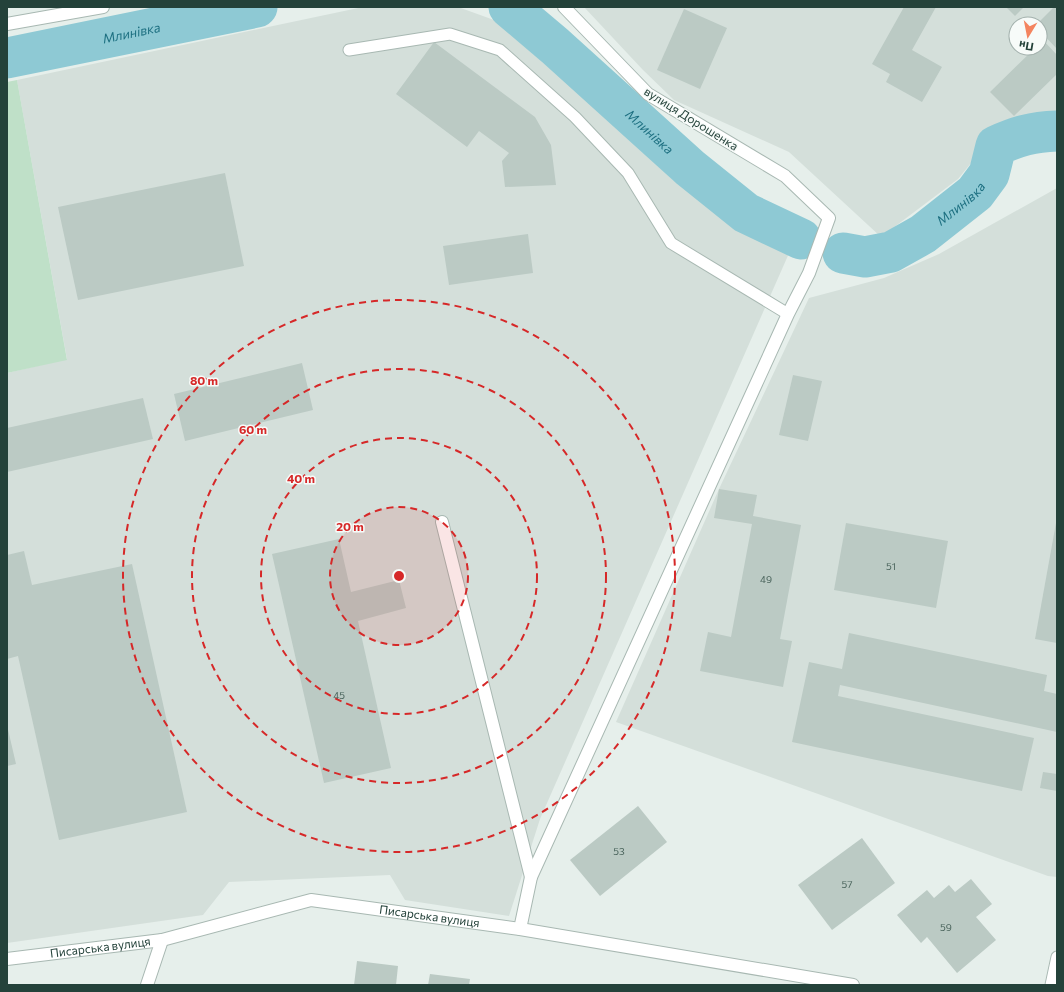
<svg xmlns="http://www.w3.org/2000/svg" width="1064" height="992" font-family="Commissioner,sans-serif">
<rect width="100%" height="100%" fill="#e6efeb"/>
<g fill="#d4dfda" fill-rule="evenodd">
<path d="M363,7H458L494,20L575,90L674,181L790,251L540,819L509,916L405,900L390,875L229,882L203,915L7,943V373L67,359L17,80Z"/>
<path d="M584,7H1057V119L994,135L958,179L881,237L789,152L674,100L643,70ZM1016,24H1040V48H1016Z"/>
<path d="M1057,188V877L1048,876L616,722L719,489L809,298L884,278L939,254Z"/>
</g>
<path fill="#bfe0c8" d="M17,80L67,360L7,373V82Z"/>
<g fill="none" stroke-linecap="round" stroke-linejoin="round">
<g stroke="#8ec9d4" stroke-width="41">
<path id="s1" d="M509,7L555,46L690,168L746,213L801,239"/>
<path id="s2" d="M7,58L257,7"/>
<path id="s3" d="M843,253L865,257L891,252L923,234L975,193L989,174L996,146C1018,136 1032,132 1057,131"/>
</g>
</g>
<g fill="#bbcac4">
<path d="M904,7H936L912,50L942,67L922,102L886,82L890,74L872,64Z"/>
<path d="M1006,7H1024L1015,16Z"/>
<path d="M1054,7H1057V49L1040,31V24H1037Z"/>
<path d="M684,9L727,28L700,89L657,70Z"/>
<path d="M1043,40L1057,55V74L1014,116L990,92L1035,48H1040V43Z"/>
<path d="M434,42L535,117L551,145L556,185L505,187L502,161L509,153L479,131L467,147L396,94Z"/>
<path d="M225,173L244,266L78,300L58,207Z"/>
<path d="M528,234L533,273L449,285L443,246Z"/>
<path d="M302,363L313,410L185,441L174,394Z"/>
<path d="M793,375L822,381L808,441L779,435Z"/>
<path d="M143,398L153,439L7,472V428Z"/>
<path d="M719,489L757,495L753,516L801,525L780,639L792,641L783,687L700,671L708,632L731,637L752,524L714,518Z"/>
<path d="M846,523L948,541L936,608L834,590Z"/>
<path d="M1056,523H1057V643L1035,639Z"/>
<path d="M339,539L351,592L399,580L406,608L358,621L391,768L324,783L272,554Z"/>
<path d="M24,551L32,585L132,564L187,812L59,840L18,656L7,659V555Z"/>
<path d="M849,633L1047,675L1044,691L1057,694V732L840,685L838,696L1034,738L1022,791L792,742L809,662L842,669Z"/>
<path d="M7,725L16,764L7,766Z"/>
<path d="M1043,772L1057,774V791L1040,788Z"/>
<path d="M638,806L667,842L600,896L570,860Z"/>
<path d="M862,838L895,883L832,930L798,885Z"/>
<path d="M971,879L992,904L976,917L996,940L957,973L927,937L921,943L897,915L927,890L934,898L949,885L955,892Z"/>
<path d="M357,961L398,966L396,985H354Z"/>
<path d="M430,974L470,979L469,985H428Z"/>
</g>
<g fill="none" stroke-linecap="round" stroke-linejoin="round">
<g stroke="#a8b8b2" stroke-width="13">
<g id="service">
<path d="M349,50L450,34L500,50L575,117L628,173L671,243L788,314"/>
<path d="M1051,985L1057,957"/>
</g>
</g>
<g stroke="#a8b8b2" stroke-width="14">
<g id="minor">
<path d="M7,24L103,7"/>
<path d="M442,522L531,877"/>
<path d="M520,929L531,877L788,314L809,273L829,218L785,176L648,94L564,7"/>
<path id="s4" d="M7,959L162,940L311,900L520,929L853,985"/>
<path d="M147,985L162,940"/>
</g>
</g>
<use href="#service" stroke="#fff" stroke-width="11"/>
<use href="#minor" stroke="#fff" stroke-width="12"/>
</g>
<circle cx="399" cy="576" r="69" fill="#d62828" fill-opacity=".12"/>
<g fill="none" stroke="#d62828" stroke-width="2" stroke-dasharray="7 5">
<circle cx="399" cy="576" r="69"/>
<circle cx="399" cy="576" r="138"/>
<circle cx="399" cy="576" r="207"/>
<circle cx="399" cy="576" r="276"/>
</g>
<g text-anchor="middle" stroke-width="3" stroke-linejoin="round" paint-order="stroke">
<g font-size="10" fill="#4a645c">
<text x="891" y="570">51</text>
<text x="766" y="583">49</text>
<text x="339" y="699">45</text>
<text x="619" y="855">53</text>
<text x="847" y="888">57</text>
<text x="946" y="931">59</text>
</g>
<g font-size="12" fill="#24423a" stroke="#f7fbf9">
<text transform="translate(691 119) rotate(32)" y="4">вулиця Дорошенка</text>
<text dy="4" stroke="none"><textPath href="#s4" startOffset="430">Писарська вулиця</textPath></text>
<text dy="4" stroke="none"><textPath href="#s4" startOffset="94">Писарська вулиця</textPath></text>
</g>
<g font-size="13" font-style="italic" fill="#1c6f80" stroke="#f7fbf9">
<text dy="5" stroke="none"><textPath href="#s2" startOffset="127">Млинівка</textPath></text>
<text dy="5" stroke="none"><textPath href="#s1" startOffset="188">Млинівка</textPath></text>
<text dy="5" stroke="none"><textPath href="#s3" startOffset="134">Млинівка</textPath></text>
</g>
</g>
<circle cx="399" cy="576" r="6" fill="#d62828" stroke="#f7fbf9" stroke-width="2"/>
<g font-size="12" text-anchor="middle" font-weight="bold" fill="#d62828" stroke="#f7fbf9" stroke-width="3" stroke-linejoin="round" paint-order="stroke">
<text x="204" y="385">80 m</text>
<text x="253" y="434">60 m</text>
<text x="301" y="483">40 m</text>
<text x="350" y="531">20 m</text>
</g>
<rect width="1064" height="992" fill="none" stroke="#24423a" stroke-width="16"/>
<g transform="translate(1028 36) rotate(190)"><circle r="19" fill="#f7fbf9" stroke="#a3b1ad"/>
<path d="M0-3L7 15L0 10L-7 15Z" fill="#f4845f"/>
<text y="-6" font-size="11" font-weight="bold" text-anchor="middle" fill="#24423a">Пн</text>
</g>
</svg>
